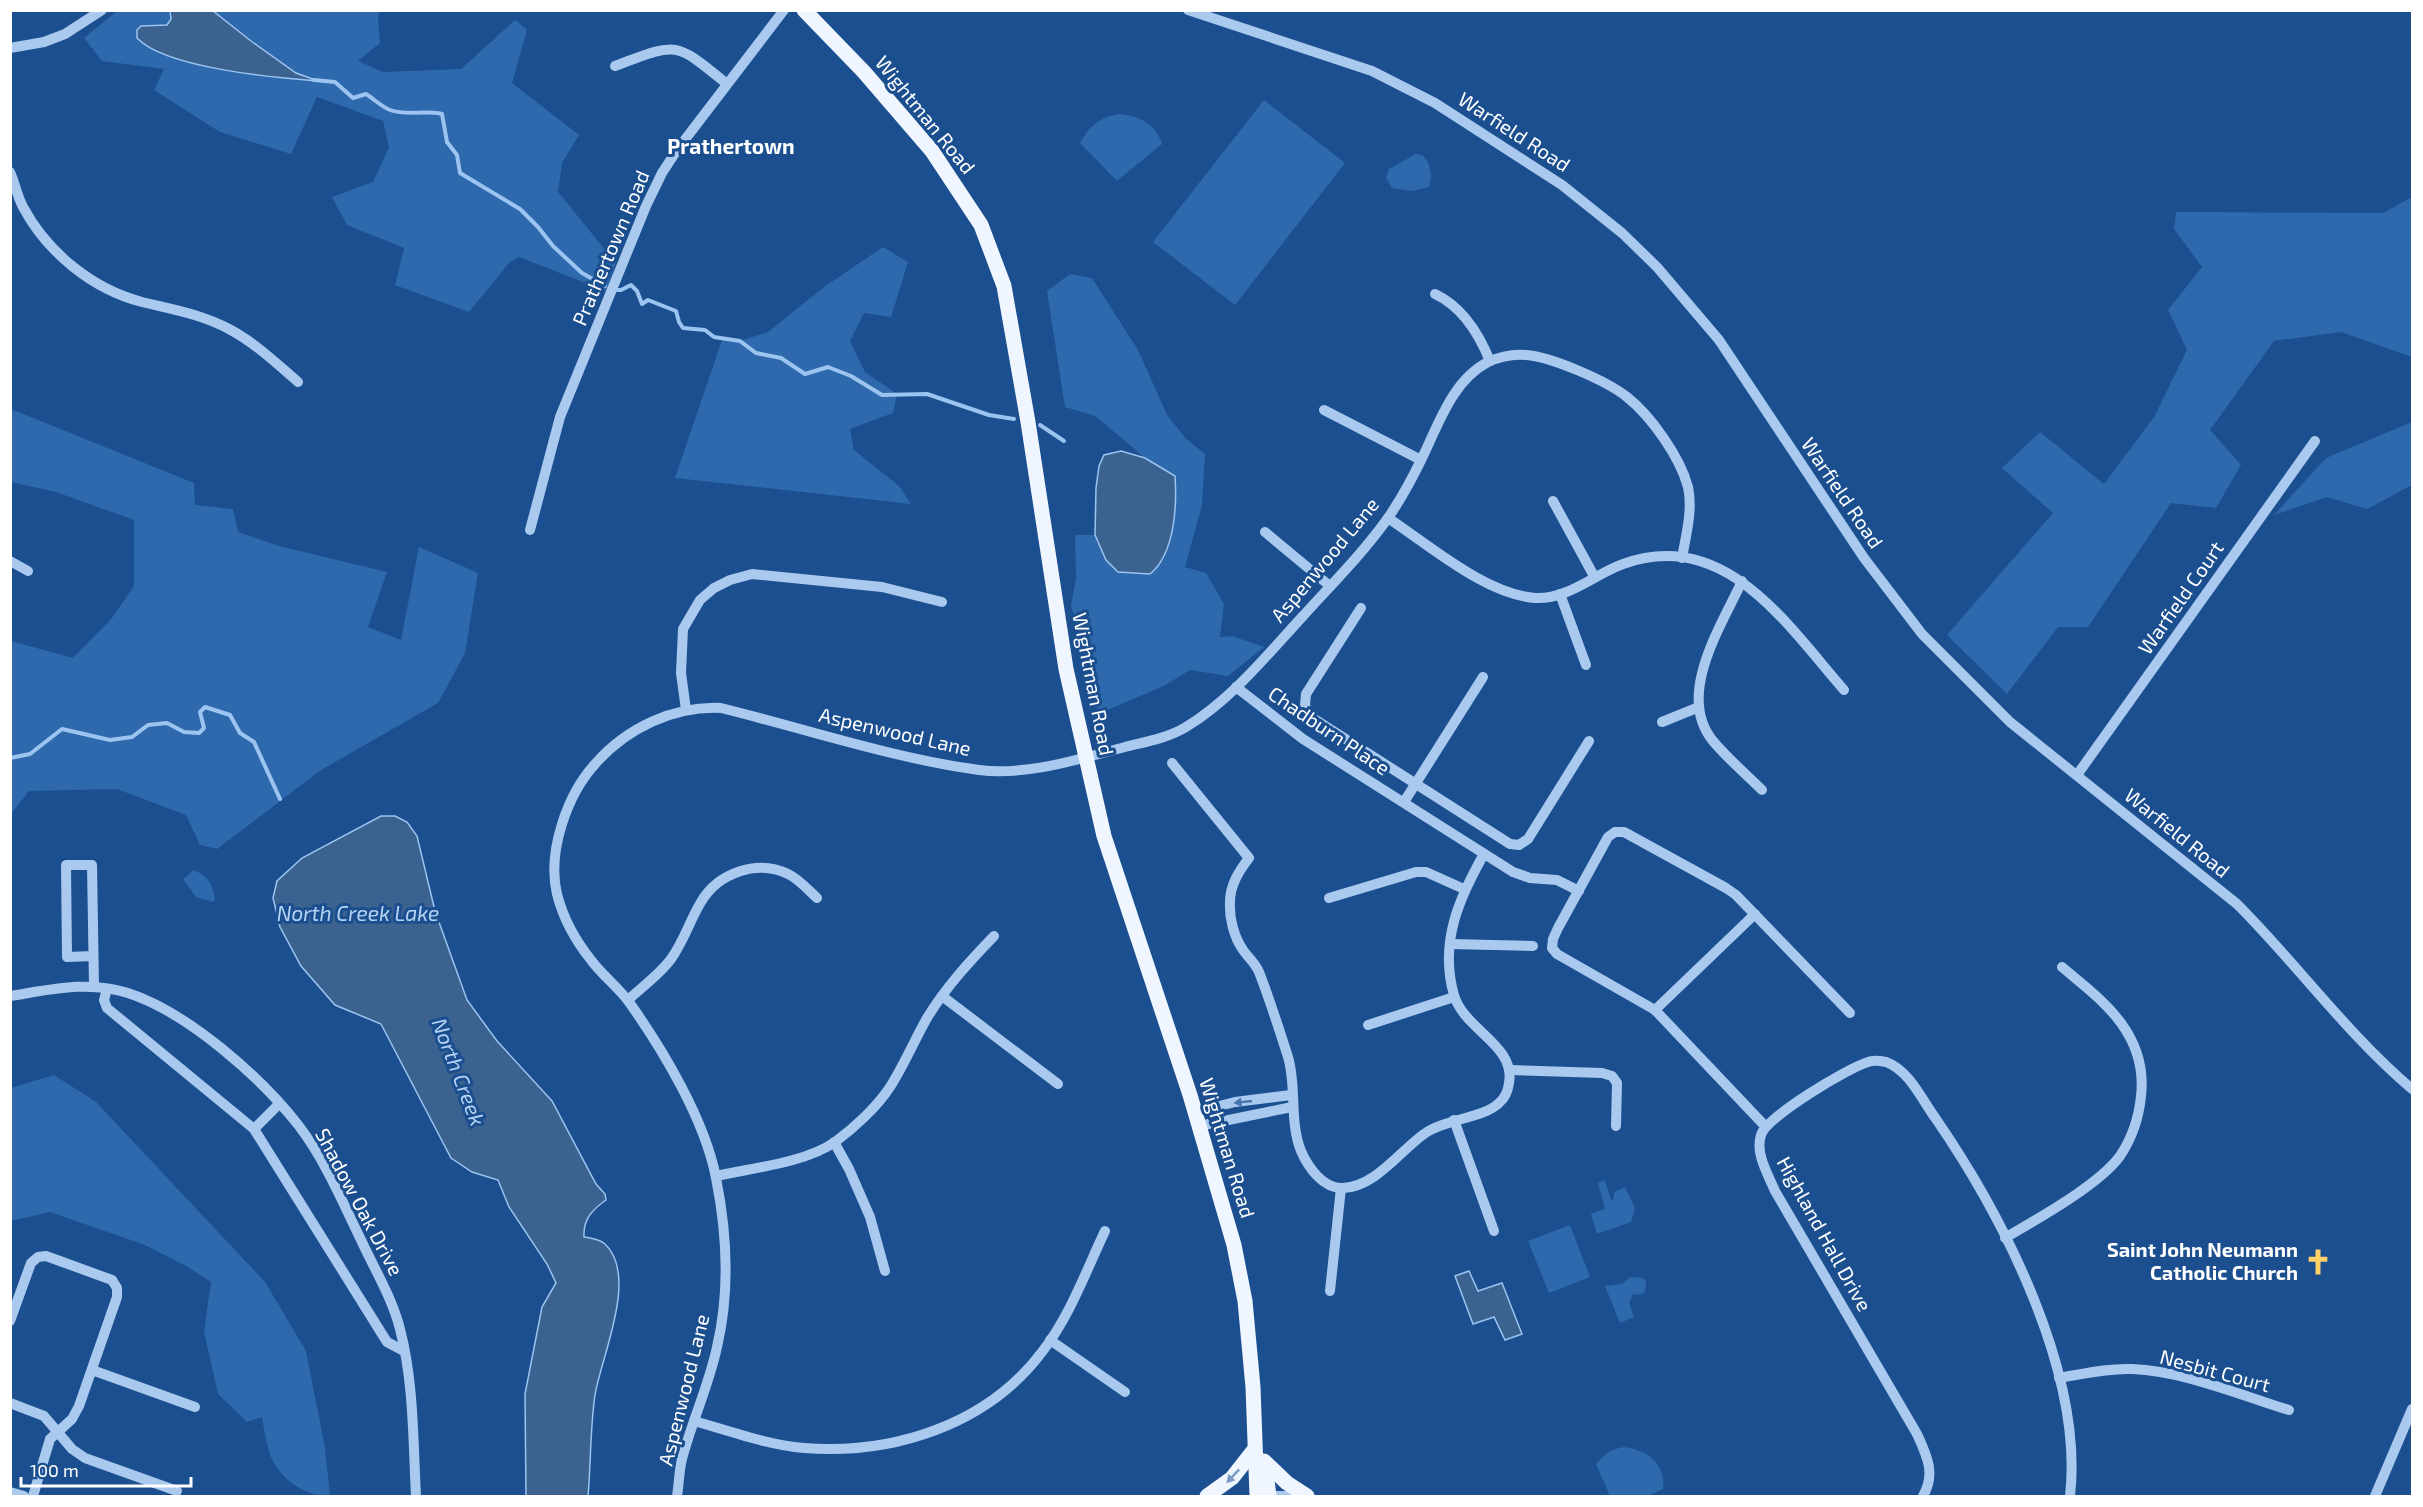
<svg xmlns="http://www.w3.org/2000/svg" width="2423" height="1507" font-family="'Exo 2',sans-serif">
<rect width="100%" height="100%" fill="#1b4f8f"/>
<g fill="#2e69ad">
<path d="M117,11H380L378,16L380,43L358,61L383,72L461,69L515,20L527,30L512,83L579,135L562,163L558,192L616,263L606,291L519,257L509,263L469,312L395,285L404,248L347,225L332,197L373,182L389,148L383,121L317,97L291,154L220,132L154,90L164,69L102,61L84,38Z"/>
<path d="M1264,100L1345,163L1235,305L1153,242Z"/>
<path d="M1118,114C1137,115 1156,123 1162,144L1117,181L1080,143C1089,126 1099,118 1118,114Z"/>
<path d="M1416,154L1422,155C1431,162 1433,177 1429,187L1412,191L1392,188L1386,178L1389,169Z"/>
<path d="M2412,197V357L2341,332L2274,341L2210,430L2241,465L2216,508L2171,503L2088,627H2058L2007,694L1947,635L2053,513L2002,468L2040,432L2104,484L2154,417L2187,350L2168,310L2202,267L2174,229L2176,212L2383,213Z"/>
<path d="M883,247L908,262L891,317L864,313L850,341L865,372L897,394L893,413L850,429L854,450L899,486L911,504L675,478L723,337L740,341L768,332L824,287Z"/>
<path d="M1070,274L1092,278L1138,350L1167,415L1186,439L1205,454L1202,505L1185,567L1206,573L1224,604L1220,637L1232,636L1264,647L1228,676L1190,670L1164,686L1098,714L1071,605L1076,579L1075,535H1095L1097,543L1118,572L1150,574C1154,570 1160,565 1163,560C1175,540 1177,499 1175,476L1145,458L1095,416L1065,407L1047,291Z"/>
<path d="M11,409L194,483L195,505L233,509L238,532L279,546L387,572L368,627L401,640L419,547L478,573L465,653L438,703L321,770L217,849L200,845L186,815L117,789L29,791L11,814V641L73,658L112,618L134,586V520L56,492L11,482Z"/>
<path d="M2412,422V485L2367,509L2327,497L2274,515L2326,458Z"/>
<path d="M194,870C208,876 213,885 215,899L213,902L196,897L183,879Z"/>
<path d="M54,1075L96,1102L265,1282L306,1351L325,1448L330,1496C305,1497 279,1478 270,1455C266,1443 264,1429 262,1417L247,1422L218,1394L204,1332L211,1282L188,1267L145,1245L50,1212L11,1221V1088Z"/>
<path d="M1605,1180L1611,1200L1614,1199V1192L1625,1187L1635,1208L1631,1222L1597,1234L1591,1214L1605,1209L1598,1183Z"/>
<path d="M1570,1225L1590,1277L1549,1293L1528,1241Z"/>
<path d="M1630,1277L1643,1278L1646,1281L1645,1292L1640,1295L1633,1294L1629,1303L1634,1317L1620,1323L1605,1286L1622,1284Z"/>
<path d="M1624,1447C1647,1450 1666,1463 1663,1489L1647,1496H1610L1596,1464C1604,1454 1611,1449 1624,1447Z"/>
</g>
<g fill="#3c6290" stroke="#9cc4f0" stroke-width="1.5">
<path d="M170,11H213L251,41L296,73L318,81C276,78 165,68 137,38V30L141,26L167,25L171,19Z"/>
<path d="M1121,451L1145,458L1175,476C1177,505 1175,554 1150,574L1118,572L1106,560L1095,535L1096,488L1099,466L1104,455Z"/>
<path d="M381,816H395L407,822L417,836L435,911L467,1000L497,1041L552,1101L596,1184L605,1194L606,1200C592,1210 583,1219 584,1237C591,1238 599,1239 605,1244C639,1276 601,1357 595,1395C590,1429 591,1463 588,1496H526L525,1394L542,1307L556,1283L547,1264L509,1207L498,1180L472,1172L451,1158L381,1024L335,1005L301,966L280,927L273,898L277,881L302,858Z"/>
<path d="M1469,1271L1478,1291L1502,1283L1522,1334L1505,1340L1494,1317L1473,1324L1455,1276Z"/>
</g>
<g fill="none" stroke-linecap="round" stroke-linejoin="round">
<g stroke="#9cc4f0" stroke-width="4">
<path d="M314,80L335,82L353,98L366,94C374,99 382,107 390,110C407,116 425,110 442,114L447,142L457,155L460,173L520,209L538,227L553,246L582,273L605,286"/>
<path d="M617,290H621L631,285L637,291L642,304L648,300L676,311L679,322L683,328L705,330L714,337L740,341L756,353L781,358L805,374L828,367L851,376L882,395L927,394L989,415L1014,419"/>
<path d="M1040,425L1064,441"/>
<path d="M10,758L30,754L62,729L110,740L132,737L148,725L167,723L184,732L199,733L204,728L200,712L205,707L230,715L240,733L254,742L280,799"/>
</g>
<g stroke="#a9c9ee" stroke-width="10">
<path d="M1188,10L1372,71L1435,103L1562,185L1622,233L1657,267L1719,340L1864,558L1922,634L2010,722L2237,904C2297,964 2347,1034 2412,1089"/>
<path d="M10,48L44,42L65,34L102,10"/>
<path d="M615,66C679,42 674,41 727,84"/>
<path d="M10,172C15,183 17,196 23,207C47,252 92,289 142,302C171,309 201,314 229,329C254,342 276,363 298,382"/>
<path d="M1435,294C1463,307 1479,334 1490,361"/>
<path d="M1324,410L1421,460"/>
<path d="M1553,501L1594,576"/>
<path d="M1388,518C1429,545 1485,594 1535,598C1567,600 1595,574 1623,564C1725,527 1787,625 1844,690"/>
<path d="M530,530L560,417L646,206L662,173L677,150L784,10"/>
<path d="M1265,532L1330,586"/>
<path d="M10,561L28,571"/>
<path d="M1742,581C1722,625 1675,695 1713,741C1727,758 1746,774 1762,790"/>
<path d="M1560,594L1586,665"/>
<path d="M1361,608L1306,694L1305,705L1308,715L1510,844L1519,845L1528,839L1589,741"/>
<path d="M1236,687L1303,739L1513,872L1530,878L1557,880L1579,891"/>
<path d="M686,710L681,673L683,629L700,600L714,588L730,580L752,574L882,587L942,602"/>
<path d="M1662,722L1699,707"/>
<path d="M1172,763L1249,858C1239,871 1230,885 1230,902C1229,918 1234,937 1243,950C1248,957 1256,964 1259,972C1270,1000 1279,1029 1288,1057C1297,1087 1289,1121 1301,1151C1308,1167 1323,1189 1343,1188C1375,1187 1400,1151 1424,1134C1445,1119 1484,1118 1499,1103C1505,1098 1508,1091 1509,1083C1516,1045 1464,1030 1454,995C1439,943 1459,898 1484,854"/>
<path d="M2077,775L2315,441"/>
<path d="M1404,802L1483,677"/>
<path d="M1329,898L1416,872H1426L1464,889"/>
<path d="M1450,944L1533,946"/>
<path d="M93,956L67,957L66,865H92L94,987"/>
<path d="M107,989L104,1000L107,1008L254,1129L387,1342L404,1351"/>
<path d="M10,996C49,990 89,980 128,993C187,1012 261,1077 299,1126C325,1160 343,1203 362,1242C375,1270 392,1298 400,1329C414,1383 413,1441 416,1496"/>
<path d="M942,996L1058,1084"/>
<path d="M628,1000C642,987 660,974 671,959C684,941 690,920 701,902C718,873 757,859 788,874C799,879 808,890 817,898"/>
<path d="M1655,1010L1755,914"/>
<path d="M1368,1025L1454,997"/>
<path d="M1511,1070L1602,1073L1612,1076L1617,1083L1616,1126"/>
<path d="M1195,1112L1235,1102L1291,1095"/>
<path d="M1454,1120L1494,1231"/>
<path d="M1199,1126L1292,1107"/>
<path d="M1765,1126L1655,1010L1557,954L1552,948L1553,939L1558,928L1608,837L1615,832H1624L1726,888L1736,895L1850,1013"/>
<path d="M254,1129L279,1104"/>
<path d="M834,1142L849,1169L870,1217L885,1271"/>
<path d="M716,1176C751,1168 805,1163 835,1142C854,1128 877,1107 890,1087C904,1065 914,1041 927,1018C946,987 969,962 994,936"/>
<path d="M2005,1238C2037,1219 2099,1185 2120,1156C2132,1138 2139,1117 2141,1096C2144,1070 2137,1045 2121,1023C2105,1001 2082,984 2062,967"/>
<path d="M1330,1291L1341,1188"/>
<path d="M10,1321L31,1263L38,1257L46,1256L112,1280L117,1288V1297L79,1406L72,1419L50,1439L33,1496"/>
<path d="M1050,1340L1125,1392"/>
<path d="M92,1370L195,1407"/>
<path d="M2059,1378C2083,1374 2108,1368 2132,1369C2184,1371 2240,1395 2289,1410"/>
<path d="M10,1403L44,1416L72,1449L85,1458L177,1491"/>
<path d="M694,1421C730,1431 767,1445 804,1448C893,1455 987,1425 1042,1352C1070,1316 1086,1271 1105,1231"/>
<path d="M10,1492L24,1496"/>
<path d="M677,1496C679,1484 679,1471 682,1459C692,1421 709,1385 717,1347C730,1292 727,1233 716,1178C705,1120 663,1050 629,1002C618,987 602,975 591,960C575,940 563,918 557,894C547,852 567,794 596,763C627,728 673,706 721,708C806,729 892,758 979,770C1027,776 1079,759 1125,747C1145,742 1168,738 1186,727C1232,699 1267,655 1303,616C1332,584 1363,553 1388,518C1401,499 1413,477 1423,456C1439,423 1453,380 1488,362C1499,357 1514,354 1526,355C1552,357 1607,381 1627,397C1651,416 1680,457 1688,487C1693,510 1686,535 1682,558"/>
<path d="M1263,1496H1299"/>
<path d="M1923,1496C1936,1474 1927,1456 1917,1434L1775,1191C1768,1174 1755,1154 1761,1135C1766,1117 1848,1068 1868,1062C1872,1060 1881,1061 1886,1062C1909,1070 1922,1100 1936,1119C2004,1218 2084,1374 2070,1496"/>
<path d="M2375,1496L2412,1409"/>
</g>
<g stroke="#f0f6ff" stroke-width="15">
<path d="M804,10L864,72L932,151L981,225L1004,286L1028,422L1066,669L1104,836L1190,1095L1234,1245L1245,1301L1253,1387L1257,1496"/>
<path d="M1264,1461L1287,1483L1307,1496"/>
<path d="M1265,1464L1269,1496"/>
<path d="M1207,1496L1232,1478L1254,1450"/>
</g>
</g>
<defs><path id="oneway-solid" d="M-6-.8H1V-3.2L6.5 0L1 3.2V.8H-6Z" transform="scale(1.5)"/></defs>
<use fill="#4674ac" href="#oneway-solid" transform="translate(1243 1102) rotate(174)"/>
<use fill="#7b9ac1" href="#oneway-solid" transform="translate(1233 1476) rotate(133)"/>
<defs>
<g id="church-bare" transform="scale(2.07)"><path d="M-1.2-6h2.4v3.5h3.3v2.4h-3.3V6h-2.4V-.1h-3.3v-2.4h3.3Z" fill="#ffd166" stroke="#1b4f8f" stroke-width="2.5" paint-order="stroke"/></g>
</defs>
<g fill-rule="evenodd">
<use href="#church-bare" x="2318" y="1262"/>
</g>
<g text-anchor="middle" stroke-width="6" stroke-linejoin="round" paint-order="stroke">
<g font-size="20" fill="#fff" stroke="#1b4f8f">
<text transform="translate(925 115) rotate(51)" y="7">Wightman Road</text>
<text transform="translate(1514 132) rotate(33)" y="7">Warfield Road</text>
<text transform="translate(611 248) rotate(-67)" y="7">Prathertown Road</text>
<text transform="translate(1842 493) rotate(56)" y="7">Warfield Road</text>
<text transform="translate(1325 560) rotate(-50)" y="7">Aspenwood Lane</text>
<text transform="translate(2181 598) rotate(-55)" y="7">Warfield Court</text>
<text transform="translate(1093 684) rotate(79)" y="7">Wightman Road</text>
<text transform="translate(1329 731) rotate(34)" y="7">Chadburn Place</text>
<text transform="translate(895 732) rotate(13)" y="7">Aspenwood Lane</text>
<text transform="translate(2177 833) rotate(39)" y="7">Warfield Road</text>
<text transform="translate(1227 1148) rotate(73)" y="7">Wightman Road</text>
<text transform="translate(359 1202) rotate(62)" y="7">Shadow Oak Drive</text>
<text transform="translate(1824 1234) rotate(61)" y="7">Highland Hall Drive</text>
<text transform="translate(2215 1371) rotate(15)" y="7">Nesbit Court</text>
<text transform="translate(684 1390) rotate(-76)" y="7">Aspenwood Lane</text>
</g>
<g font-size="20" font-weight="bold" fill="#fff" stroke="#1b4f8f" text-anchor="end">
<text x="2298" y="1257">Saint John Neumann<tspan x="2298" dy="23">Catholic Church</tspan></text>
</g>
<g font-size="21" font-weight="bold" fill="#fff" stroke="#1b4f8f">
<text x="731" y="154">Prathertown</text>
</g>
<g font-size="21" font-style="italic" fill="#b5d3f5" stroke="#1b4f8f">
<text x="358" y="921">North Creek Lake</text>
<text transform="translate(458 1072) rotate(69)" y="7">North Creek</text>
</g>
</g>
<rect width="2423" height="1507" fill="none" stroke="#ffffff" stroke-width="24"/>
<path d="M21 1477v9h170v-9" fill="none" stroke="#ffffff" stroke-width="3"/>
<text x="30" y="1477" font-size="18" fill="#ffffff" stroke="#1b4f8f" stroke-width="4.5" paint-order="stroke">100 m</text>
</svg>
